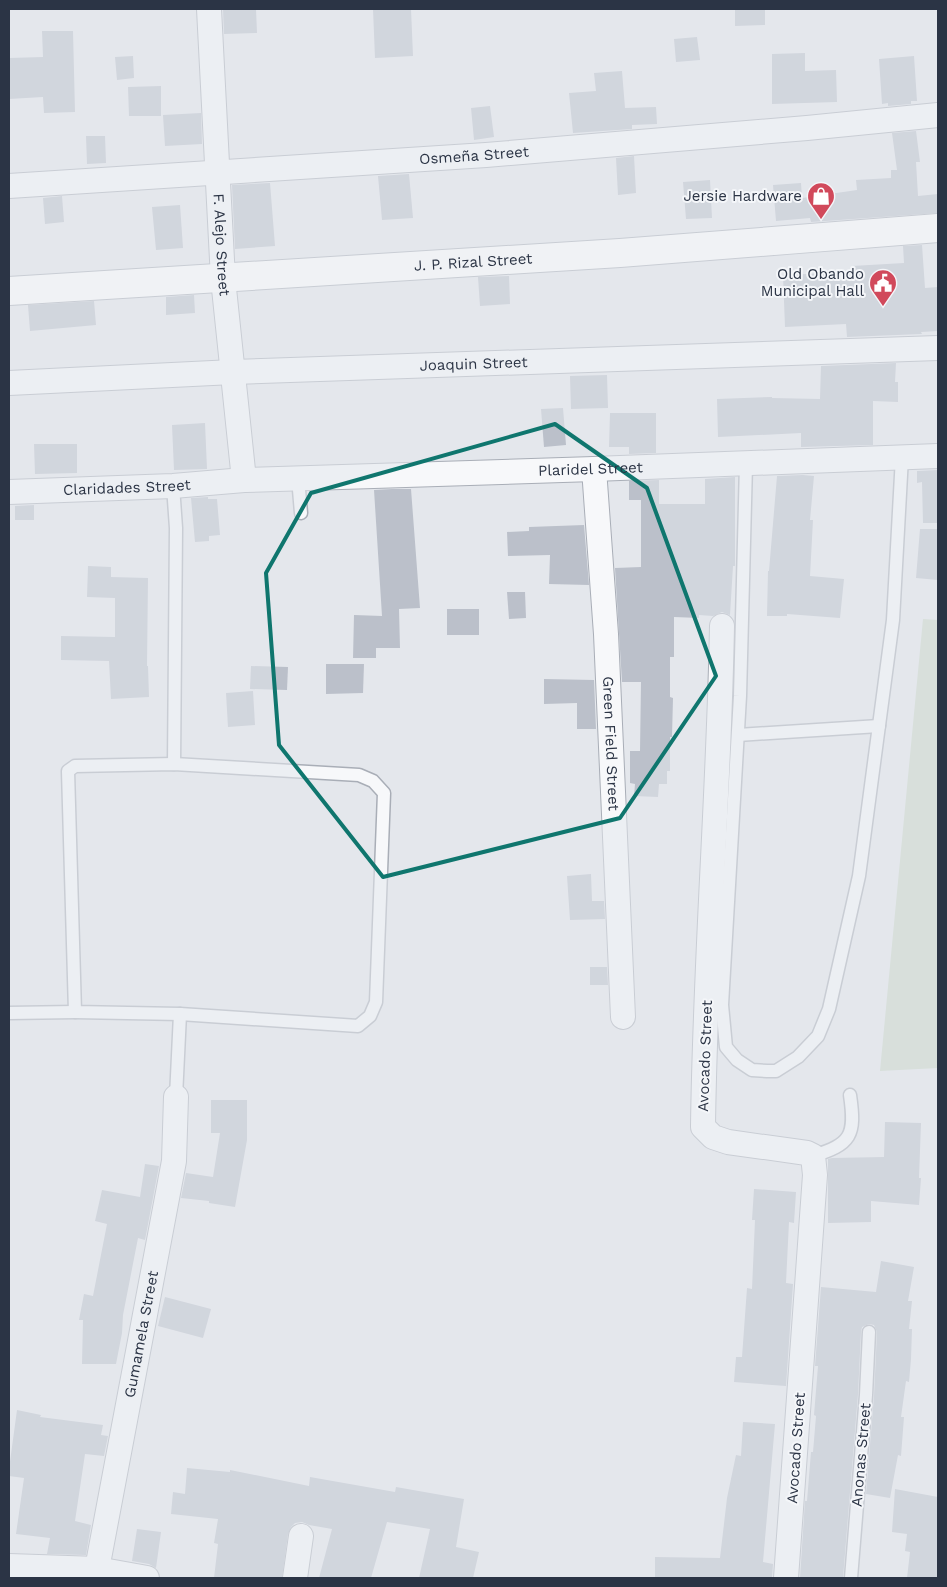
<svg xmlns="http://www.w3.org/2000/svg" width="947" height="1587" font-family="'Work Sans',sans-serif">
<rect width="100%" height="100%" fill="#e4e7ec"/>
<path fill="#c9d6c5" d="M923,619L938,620V1068L880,1071Z"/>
<g fill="#bbc0ca">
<path d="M223,9H256L257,33L224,34Z"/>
<path d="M373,9H411L413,56L375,58Z"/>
<path d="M735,9H765V25L735,26Z"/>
<path d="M42,31H73L75,112L44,113L43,97L9,99V58L43,57Z"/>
<path d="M697,37L700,60L676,62L674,39Z"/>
<path d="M805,53V71L836,70L837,102L772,104V54Z"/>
<path d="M133,56L134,78L117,80L115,57Z"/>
<path d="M914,56L917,101H911V104L888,106V103L882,104L879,59Z"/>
<path d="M622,71L625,108L656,107L657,124L632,125V129L573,133L569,93L596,91L594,73Z"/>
<path d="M161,86V116H129L128,87Z"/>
<path d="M490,106L494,137L474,140L471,108Z"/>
<path d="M201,113L202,144L165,146L163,115Z"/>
<path d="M916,131L920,162H916L918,196L938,194V213L811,222L810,218L776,221L773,185L801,183L802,198L857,190L856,180L891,178V170H897L892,133Z"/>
<path d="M86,136H105L106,163L87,164Z"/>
<path d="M634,156L636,193L618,195L616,158Z"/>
<path d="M409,174L413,218L382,220L378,176Z"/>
<path d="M710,180L712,218L686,219L683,182Z"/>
<path d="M270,183L275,246L235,249L232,185Z"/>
<path d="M62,196L64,222L45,224L43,198Z"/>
<path d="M180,205L183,248L156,250L152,207Z"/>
<path d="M922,245L925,288L938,287V331L921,332L922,334L847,337L846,324L785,327L783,275L852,272V266L904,263L903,246Z"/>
<path d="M509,276L510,304L480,306L478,277Z"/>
<path d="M194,295L195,313L166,315V297Z"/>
<path d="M94,301L96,325L30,331L28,305Z"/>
<path d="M896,363L895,382H898V402L873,401V445L801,447V433L718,437L717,399L772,397V398L820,399L821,366Z"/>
<path d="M607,375L608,408L571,409L570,376Z"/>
<path d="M563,408L566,445L544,447L541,409Z"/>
<path d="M610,413H656V453L629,454V447H609Z"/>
<path d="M205,423L207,469L174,470L172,425Z"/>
<path d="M34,444H77V473L35,474Z"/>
<path d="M938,470V523H923L922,482L917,483V471Z"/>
<path d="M803,475L814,476L810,520H813L810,576L844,579L840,618L787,614V616H767L768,571H769L777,476Z"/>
<path d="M735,477V566H733L730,615L722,612L713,616L699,615V618L674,617V657H670V697L673,698L672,737H670V771H667V784H659L658,797L634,796L635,784L630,783V751H640L641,682H622L615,568L641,567V500H629V481L659,480V504H705V479Z"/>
<path d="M392,489H411L420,608L399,609L400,648H376V658H353L354,615L382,616L374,490Z"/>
<path d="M208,497V499H217L220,535L209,536V541L195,542L191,498Z"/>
<path d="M34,505V520H15V506Z"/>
<path d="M584,525L589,585L549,584L550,555L508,556L507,532L529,531V527Z"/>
<path d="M920,529H938V580L916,578Z"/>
<path d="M88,566L111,567V577L148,578L147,666H148L149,697L111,699L109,661L61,660V636L115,637V598L87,597Z"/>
<path d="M507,592H525L526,618L509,619Z"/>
<rect x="447" y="609" width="32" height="26"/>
<path d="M326,664H364L363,693L326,694Z"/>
<path d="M251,666L288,667L287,690L250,689Z"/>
<path d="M544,679L594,680L596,729H577V703L544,704Z"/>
<path d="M253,691L255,725L228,727L226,693Z"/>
<path d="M591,874L592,901H604L605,919L570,920L567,876Z"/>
<path d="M590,967H607L608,985H590Z"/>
<path d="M211,1100H247V1140L235,1207L209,1203V1201L181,1198L186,1173L213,1177L220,1133H211Z"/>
<path d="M885,1122L921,1123L919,1178H921L919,1205L871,1201V1222L828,1223V1159L832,1158L884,1157Z"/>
<path d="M145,1164L159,1166L145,1240L138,1238L123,1315L122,1333L116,1364H82L83,1320H79L84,1294L93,1296L107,1224L95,1221L102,1190L140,1197Z"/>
<path d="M754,1189L796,1192L794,1223L789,1222L786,1283L793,1284L786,1386L734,1382L736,1357H742L747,1288L752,1289L755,1220H752Z"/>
<path d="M881,1261L914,1267L908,1301H912L909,1329H912L911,1359L909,1382L906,1381L901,1417H904L901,1456L898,1455L890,1498L866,1494L874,1396L877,1332L874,1325L869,1324L862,1327L861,1332L858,1394L843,1578H800L805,1501H807L811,1452H813L816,1416L814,1415L818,1366H815L821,1287L876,1292Z"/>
<path d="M165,1297L211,1309L203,1338L158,1326Z"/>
<path d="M17,1410L41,1415L40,1417L103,1425L101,1435L108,1436L104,1456L85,1454L75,1521L91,1525L86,1555L47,1554L50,1538L16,1534L24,1478L9,1476V1469Z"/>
<path d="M743,1422L775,1424L763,1562L773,1564L772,1578H655V1557L720,1558L727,1498L736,1455L741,1456Z"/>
<path d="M187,1468L230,1472V1470L309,1486L310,1477L395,1492L396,1487L464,1499L456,1547L479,1552L473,1578H419L430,1529L387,1522L371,1578H319L332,1529L309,1525L302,1522L295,1523L291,1527L288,1534L282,1578H214L218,1544L214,1543L218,1519L171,1514L173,1492L185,1494Z"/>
<path d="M895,1489L938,1497V1578H907L910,1552L905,1551L907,1534L892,1532Z"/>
<path d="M137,1529L161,1532L156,1568L149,1564L132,1561Z"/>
</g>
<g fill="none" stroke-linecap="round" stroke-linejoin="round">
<g stroke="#a9aeb7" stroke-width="15">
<g id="service">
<path d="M746,464L740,696L722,1005L726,1047L737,1060L752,1070L767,1071H776L798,1057L818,1036L829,1009L859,876L893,620L902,457"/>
<path d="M298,478L301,513"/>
<path d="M173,486L176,528L174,764"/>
<path d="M738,735L879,726"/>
<path d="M174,764L359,775L373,781L384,793L376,1002L370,1016L358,1026L180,1014L75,1012L68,771L75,766Z"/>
<path d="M9,1013L75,1012"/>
<path d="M176,1097L180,1014"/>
<path d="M813,1156C851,1144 856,1136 850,1095"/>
<path d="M851,1578L866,1395L869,1332"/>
</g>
</g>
<g stroke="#a9aeb7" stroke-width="26">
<g id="minor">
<path id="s1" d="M209,9L223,279L244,480"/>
<path id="s2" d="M9,186L486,155L807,128L938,115"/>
<path id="s3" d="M9,383L233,372L938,348"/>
<path id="s4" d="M594,469L606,634L623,1017"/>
<path id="s5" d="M9,492L173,486L244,480L594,469L938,456"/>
<path d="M722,626C719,793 705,960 703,1127L713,1137L728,1142L807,1153L813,1156L815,1175L786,1578"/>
<path d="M9,1566L97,1569L147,1578"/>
<path id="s6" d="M97,1569L174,1161L176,1097"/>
<path d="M295,1578L301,1536"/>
</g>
</g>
<g stroke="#a9aeb7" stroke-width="30">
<g id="secondary">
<path id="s7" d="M9,291L620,253L938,228"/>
</g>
</g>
<use href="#service" stroke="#f7f8fa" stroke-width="12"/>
<use href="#minor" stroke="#f7f8fa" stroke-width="24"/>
<use href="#secondary" stroke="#fff" stroke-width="28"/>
</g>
<path d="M0 0H947V1587H0ZM555,424L647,488L716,676L620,818L383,877L279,745L266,573L311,493Z" fill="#e4e7ec" fill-opacity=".55" fill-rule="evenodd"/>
<path fill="none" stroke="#0f766e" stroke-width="4" stroke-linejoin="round" d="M555,424L647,488L716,676L620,818L383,877L279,745L266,573L311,493Z"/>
<defs>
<g id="shop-pin" transform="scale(1.4375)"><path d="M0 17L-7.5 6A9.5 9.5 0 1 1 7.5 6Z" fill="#d1495b" stroke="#f4f6f9"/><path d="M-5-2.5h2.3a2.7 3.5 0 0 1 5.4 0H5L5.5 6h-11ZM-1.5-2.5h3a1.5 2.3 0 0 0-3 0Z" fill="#fff"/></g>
<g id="civic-pin" transform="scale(1.4375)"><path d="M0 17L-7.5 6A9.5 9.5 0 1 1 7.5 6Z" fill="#d1495b" stroke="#f4f6f9"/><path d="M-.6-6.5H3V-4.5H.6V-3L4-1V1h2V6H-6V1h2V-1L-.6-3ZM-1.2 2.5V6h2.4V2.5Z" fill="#fff"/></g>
</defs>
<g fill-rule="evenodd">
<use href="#shop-pin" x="821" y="196"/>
<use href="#civic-pin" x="883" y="283"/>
</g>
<g text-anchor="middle" stroke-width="4" stroke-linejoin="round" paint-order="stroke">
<g font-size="15" fill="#2b3445" stroke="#f4f6f9">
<text dy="5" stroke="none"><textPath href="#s2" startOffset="466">Osmeña Street</textPath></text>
<text dy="5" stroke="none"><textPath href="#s1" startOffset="236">F. Alejo Street</textPath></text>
<text dy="5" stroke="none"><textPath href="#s7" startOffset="465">J. P. Rizal Street</textPath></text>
<text dy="5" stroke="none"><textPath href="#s3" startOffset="465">Joaquin Street</textPath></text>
<text dy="5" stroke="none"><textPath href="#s5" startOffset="582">Plaridel Street</textPath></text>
<text dy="5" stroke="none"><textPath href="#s5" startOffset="118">Claridades Street</textPath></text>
<text dy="5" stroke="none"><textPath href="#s4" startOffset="275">Green Field Street</textPath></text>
<text transform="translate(705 1056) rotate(-88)" y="5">Avocado Street</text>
<text dy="5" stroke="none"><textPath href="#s6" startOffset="239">Gumamela Street</textPath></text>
<text transform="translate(796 1448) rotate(-86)" y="5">Avocado Street</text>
<text transform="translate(861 1455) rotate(-85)" y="5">Anonas Street</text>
</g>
<g font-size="15" fill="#2b3445" stroke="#f4f6f9" text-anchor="end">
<text x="802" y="201">Jersie Hardware</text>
<text x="864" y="279">Old Obando<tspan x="864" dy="17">Municipal Hall</tspan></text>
</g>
</g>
<rect width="947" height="1587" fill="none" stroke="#2b3445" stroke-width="20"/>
</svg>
